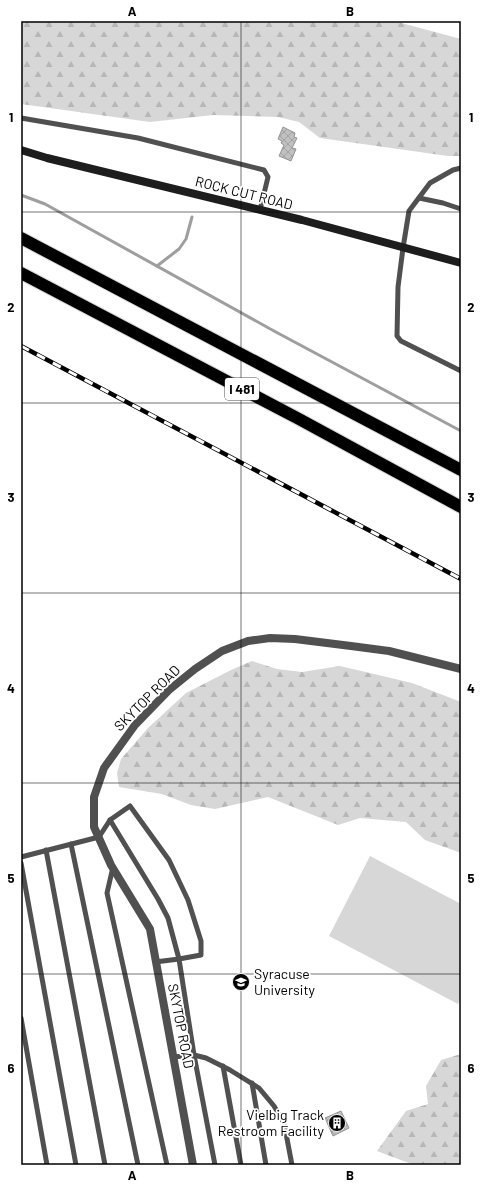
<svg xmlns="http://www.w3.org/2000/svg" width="482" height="1186" font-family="Barlow,sans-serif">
<defs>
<pattern id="forest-firs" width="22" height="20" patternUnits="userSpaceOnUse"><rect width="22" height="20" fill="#d7d7d7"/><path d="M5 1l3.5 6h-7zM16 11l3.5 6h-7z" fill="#b7b7b7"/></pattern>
<pattern id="building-cross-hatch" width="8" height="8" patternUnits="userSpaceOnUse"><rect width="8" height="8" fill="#c0c0c0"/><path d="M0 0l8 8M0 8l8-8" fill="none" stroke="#a3a3a3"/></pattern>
</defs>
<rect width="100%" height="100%" fill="#fff"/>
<g fill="url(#forest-firs)">
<path d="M21,21H394L461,39V156H448L320,138L299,122L278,117L213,115L150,122L21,104Z"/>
<path d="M252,661L277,669L302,672L340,666L412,683L461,702V853L425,840L406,822L360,818L338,825L268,797L215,809L191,805L162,794L119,787L117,773L121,759L148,728L186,693L231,670Z"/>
<path d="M461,1054V1165H414L377,1151L406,1111L428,1104L426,1086L441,1060Z"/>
</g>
<path fill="#d7d7d7" d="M370,856L461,904V998L458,1004L329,936Z"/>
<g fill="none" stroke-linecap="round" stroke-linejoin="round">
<g stroke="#9e9e9e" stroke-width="3">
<path d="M21,195L45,204L274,331L461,431"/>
<path d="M157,266L179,249L186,239L192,217"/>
</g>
</g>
<g fill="url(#building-cross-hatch)" stroke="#949494">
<path d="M283,127L295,133L294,137L297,138L292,148L296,149L291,161L279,156L284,145L281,143L282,141L278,139Z"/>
<path d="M341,1111L349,1128L333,1136L325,1118Z"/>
</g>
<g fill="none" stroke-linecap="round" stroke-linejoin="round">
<g stroke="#dbdbdb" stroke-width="14">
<g id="highway">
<path d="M21,238L461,470"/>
<path d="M21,273L299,419L461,507"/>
</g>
</g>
<g stroke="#505050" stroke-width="5">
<path d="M21,118L138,138L264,170L268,177L260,210"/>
<path d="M461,168L453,170L430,183L409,211L403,248L398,287L397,336L401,341L461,371"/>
<path d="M419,198L443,203L461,209"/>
<path d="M110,820L158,899L168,918L179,959L155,962"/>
<path d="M71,844L138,1165"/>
<path d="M46,850L105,1165"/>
<path d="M21,857L99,837L110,820L130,806L169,860L188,900L201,941V955L179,959L194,1055L215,1165"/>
<path d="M21,863L76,1165"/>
<path d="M113,867L107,893L167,1165"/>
<path d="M21,1018L47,1165"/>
<path d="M173,1057L194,1055L206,1058L230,1070L259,1088L274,1106L284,1123L292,1165"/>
<path d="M223,1066L241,1165"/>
<path d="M252,1083L266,1165"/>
</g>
<path stroke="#505050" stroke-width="8" d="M193,1165L150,929L111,865L94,827V797L104,768L135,725L169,690L195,669L222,651L248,641L270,638L295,639L351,646L389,651L461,669"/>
<path stroke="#1d1d1d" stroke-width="8" d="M21,150L47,158L302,220L461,263"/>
<use href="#highway" stroke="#000" stroke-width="12"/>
<g stroke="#000" stroke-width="4.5">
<path id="rail" d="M21,346L461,579"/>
</g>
<use href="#rail" stroke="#fff" stroke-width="3" stroke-dasharray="9" stroke-linecap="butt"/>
</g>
<path fill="none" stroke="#000" stroke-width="1" stroke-opacity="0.55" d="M241,21V1165M21,212H461M21,403H461M21,593H461M21,783H461M21,974H461"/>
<defs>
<g id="university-disc" transform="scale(0.9)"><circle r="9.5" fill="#000" stroke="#fff"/><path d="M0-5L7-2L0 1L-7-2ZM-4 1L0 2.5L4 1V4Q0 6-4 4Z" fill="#fff"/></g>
<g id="building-disc" transform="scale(0.9)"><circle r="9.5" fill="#000" stroke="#fff"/><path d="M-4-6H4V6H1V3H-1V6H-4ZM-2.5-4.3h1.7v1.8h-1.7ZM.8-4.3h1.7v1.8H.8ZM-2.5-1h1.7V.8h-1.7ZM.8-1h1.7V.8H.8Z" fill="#fff"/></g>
</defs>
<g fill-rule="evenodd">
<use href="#university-disc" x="241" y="982"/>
<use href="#building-disc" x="337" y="1123"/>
</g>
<g text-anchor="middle" stroke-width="3.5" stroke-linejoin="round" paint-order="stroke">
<rect fill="#fff" stroke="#4c4c4c" stroke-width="1" x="225" y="378" width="34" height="22" rx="3"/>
<g font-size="13" font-weight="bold" fill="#000">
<text x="242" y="394">I 481</text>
</g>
<g font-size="14" fill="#000" stroke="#fff">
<text transform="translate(244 193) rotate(14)" y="5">ROCK CUT ROAD</text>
<text transform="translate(147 698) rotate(-45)" y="5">SKYTOP ROAD</text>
<text transform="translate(181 1026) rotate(79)" y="5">SKYTOP ROAD</text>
</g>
<g font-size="14" fill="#000" stroke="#fff" text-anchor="start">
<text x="254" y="979">Syracuse<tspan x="254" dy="16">University</tspan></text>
<text x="324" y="1120" text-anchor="end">Vielbig Track<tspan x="324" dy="16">Restroom Facility</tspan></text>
</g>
</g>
<rect width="482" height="1186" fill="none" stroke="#ffffff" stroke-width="44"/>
<rect x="22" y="22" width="438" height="1142" fill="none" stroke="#000" stroke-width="1.5"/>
<g font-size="13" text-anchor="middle" font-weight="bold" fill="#000">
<text x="132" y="16">A</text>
<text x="350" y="16">B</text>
<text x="11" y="122">1</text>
<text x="471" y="122">1</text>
<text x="11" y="312">2</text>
<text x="471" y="312">2</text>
<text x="11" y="502">3</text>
<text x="471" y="502">3</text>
<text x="11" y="693">4</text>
<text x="471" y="693">4</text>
<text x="11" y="883">5</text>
<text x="471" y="883">5</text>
<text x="11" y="1073">6</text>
<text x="471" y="1073">6</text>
<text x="132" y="1180">A</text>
<text x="350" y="1180">B</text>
</g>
</svg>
